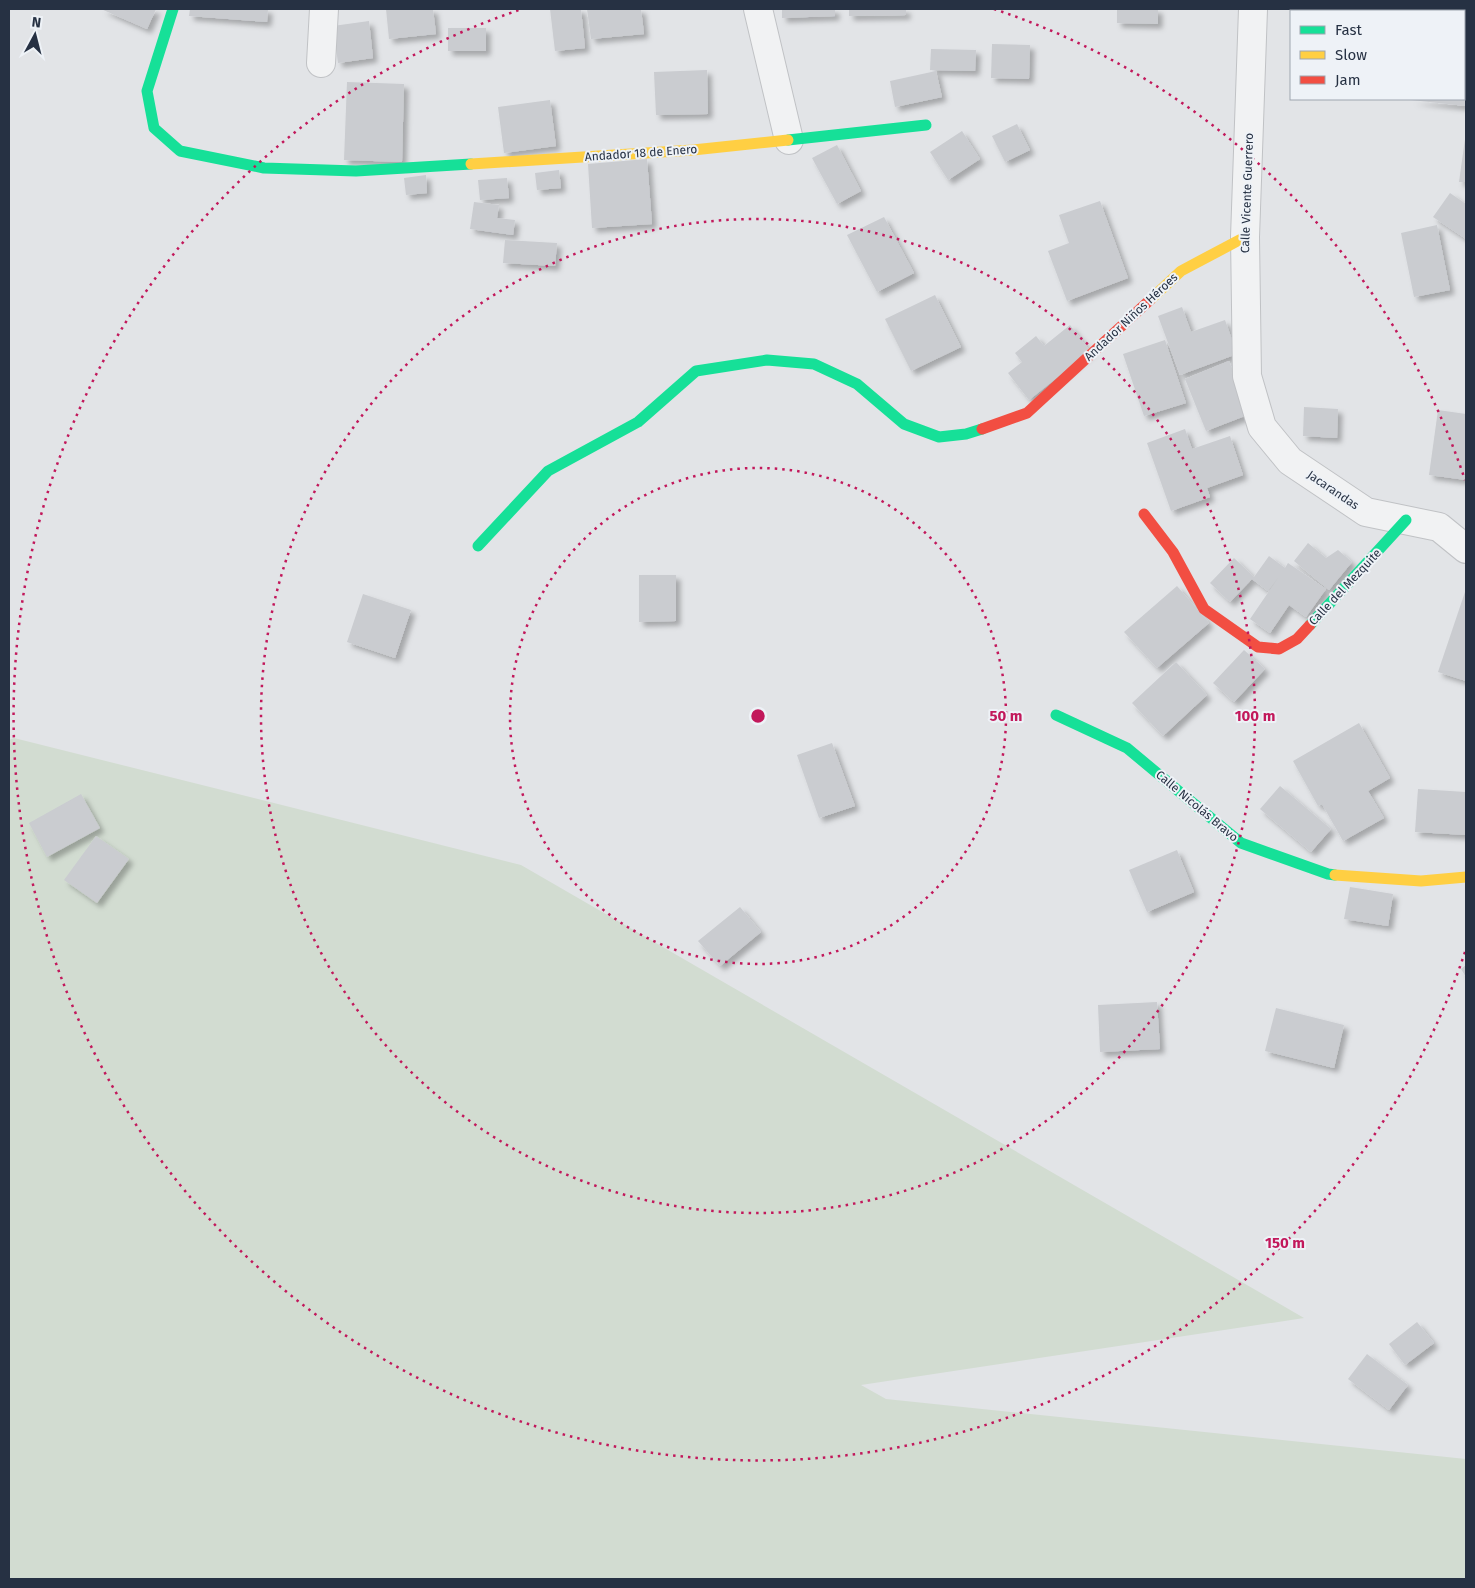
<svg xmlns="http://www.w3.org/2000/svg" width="1475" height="1588" font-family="'Fira Sans',sans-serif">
<defs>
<filter id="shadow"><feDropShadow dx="4.5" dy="4.5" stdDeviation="2.5" flood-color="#0004"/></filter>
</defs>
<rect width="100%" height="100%" fill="#e2e4e7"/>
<path fill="#d2dcd1" d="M14,738L521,865L1304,1318L861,1385L886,1399L1466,1459V1579H9V740Z"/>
<g fill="#caccd0" filter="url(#shadow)">
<path d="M101,9H156L147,29Z"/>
<path d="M190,9H268L267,22L189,16Z"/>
<path d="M386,9H433L436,34L389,39Z"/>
<path d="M550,9H581L585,48L555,51Z"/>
<path d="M587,9H641L644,34L591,39Z"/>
<path d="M782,9H835V16L782,18Z"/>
<path d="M849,9H906V15L849,16Z"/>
<path d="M1117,9H1158V24L1117,23Z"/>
<path d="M1404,9H1466V16H1464V11H1404Z"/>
<path d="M369,21L373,58L338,63L333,26Z"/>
<rect x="448" y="28" width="38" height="23"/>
<path d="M992,44L1030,45L1029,79L991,78Z"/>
<path d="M931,49L976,50L975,71L930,70Z"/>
<path d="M1464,54H1466V106L1411,100L1464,99Z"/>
<path d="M707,70L708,114L656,115L654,72Z"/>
<path d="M936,71L942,97L895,107L890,81Z"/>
<path d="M347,82L404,84L402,162L344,160Z"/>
<path d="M550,100L556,146L504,153L498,107Z"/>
<path d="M1017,124L1030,150L1005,162L992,136Z"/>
<path d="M962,131L980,159L948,180L930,152Z"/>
<path d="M1465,139H1466V182H1459Z"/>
<path d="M837,145L861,191L837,204L812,158Z"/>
<path d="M647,159L652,224L592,228L588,164Z"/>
<path d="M559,170L561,188L537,190L535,173Z"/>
<path d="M426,175L427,193L406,195L404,178Z"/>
<path d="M507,178L509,198L480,200L478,180Z"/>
<path d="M1450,193L1466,204V239L1433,217Z"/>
<path d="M1100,201L1128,278L1067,301L1048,251L1069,243L1059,215Z"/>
<path d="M474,202L499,205L497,218L515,220L513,235L470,229Z"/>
<path d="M884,217L914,273L877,292L847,235Z"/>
<path d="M1437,225L1450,290L1414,297L1401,233Z"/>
<path d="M505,240L557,243L555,266L503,263Z"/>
<path d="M935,295L961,347L911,371L885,319Z"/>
<path d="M1182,307L1191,332L1225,320L1237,354L1180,375L1158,316Z"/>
<path d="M1070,325L1090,351L1029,400L1008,373L1022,362L1015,353L1036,336L1044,346Z"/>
<path d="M1165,340L1186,403L1144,416L1123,354Z"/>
<path d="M1229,361L1250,414L1206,431L1185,379Z"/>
<path d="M1304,407L1338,409L1337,438L1303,436Z"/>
<path d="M1438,410L1466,414V480L1429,475Z"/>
<path d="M1185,429L1192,449L1230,436L1243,475L1207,488L1210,497L1171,511L1147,443Z"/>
<path d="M1308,543L1326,558L1338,550L1352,562L1329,590L1294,561Z"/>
<path d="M1269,556L1285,568L1288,563L1326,589L1306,617L1289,605L1270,633L1250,619L1278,578L1268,591L1252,579L1230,602L1210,583L1234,558L1254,577Z"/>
<path d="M639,575H676V621L639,622Z"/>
<path d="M1177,586L1209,623L1157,668L1124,632Z"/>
<path d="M1466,589V681L1438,672Z"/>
<path d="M363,594L411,610L395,658L347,642Z"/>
<path d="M1244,650L1265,669L1234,702L1213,683Z"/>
<path d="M1176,662L1207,695L1163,736L1132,703Z"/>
<path d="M1359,723L1390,778L1368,791L1384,818L1343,841L1322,804L1318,806L1293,761Z"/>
<path d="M832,743L855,806L819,818L797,755Z"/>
<path d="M1280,786L1331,829L1311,852L1260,809Z"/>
<path d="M1418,789L1466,792V835L1415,832Z"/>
<path d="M81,794L100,828L47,857L29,823Z"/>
<path d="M96,836L129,859L97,903L64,880Z"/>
<path d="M1177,850L1194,892L1147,912L1129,870Z"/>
<path d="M1350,887L1393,894L1388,926L1344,919Z"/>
<path d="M740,907L761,932L720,966L698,941Z"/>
<path d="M1466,965V977L1461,969Z"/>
<path d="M1157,1002L1160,1049L1100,1052L1098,1005Z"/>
<path d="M1276,1008L1344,1025L1334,1068L1265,1051Z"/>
<path d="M1417,1322L1434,1343L1405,1365L1389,1344Z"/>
<path d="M1367,1354L1408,1385L1389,1410L1348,1379Z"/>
</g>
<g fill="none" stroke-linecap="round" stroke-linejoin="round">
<g stroke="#c0c2c5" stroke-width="30">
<g id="street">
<path d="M758,9L789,140"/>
<path d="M1253,9L1245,237L1247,376L1262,427L1290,461L1366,512L1439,527L1466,549"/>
<path d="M321,63L324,9"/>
</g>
</g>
<use href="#street" stroke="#f1f2f3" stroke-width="28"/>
<g stroke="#16e098" stroke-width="11">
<path d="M173,9L147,91L154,128L180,151L264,168L356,171L471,164"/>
<path d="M788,140L926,125"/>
<path d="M478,546L548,471L638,422L696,371L767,360L814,364L857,384L904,424L939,437L966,434L982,429"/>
<path d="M1310,625L1406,520"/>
<path d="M1056,715L1127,748L1241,843L1328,874L1335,875"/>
</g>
<g stroke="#ffcf43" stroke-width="11">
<path d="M471,164L693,150L788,140"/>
<path d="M1151,299L1181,271L1245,237"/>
<path d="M1335,875L1421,881L1466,877"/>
</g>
<g stroke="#f24e42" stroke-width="11">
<path d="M982,429L1027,413L1151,299"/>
<path d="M1144,514L1173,552L1204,609L1258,647L1279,649L1297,639L1310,625"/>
</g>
</g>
<g fill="none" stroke="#c2185b" stroke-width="2.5" stroke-dasharray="2.5 5">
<circle cx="758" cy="716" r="248"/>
<circle cx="758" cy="716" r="497"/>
<path d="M1465 952A745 745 0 1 1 522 9M994 9A745 745 0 0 1 1465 480"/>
</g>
<g text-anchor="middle" stroke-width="4" stroke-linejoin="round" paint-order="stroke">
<g font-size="12" fill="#263143" stroke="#eef2f7">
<text transform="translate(641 153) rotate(-4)" y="4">Andador 18 de Enero</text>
<text transform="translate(1247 193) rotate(-88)" y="4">Calle Vicente Guerrero</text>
<text transform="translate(1131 317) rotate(-43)" y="4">Andador Niños Héroes</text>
<text transform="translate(1333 490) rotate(34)" y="4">Jacarandas</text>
<text transform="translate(1345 587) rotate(-47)" y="4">Calle del Mezquite</text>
<text transform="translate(1197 806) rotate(40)" y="4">Calle Nicolás Bravo</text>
</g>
</g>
<circle cx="758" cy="716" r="8" fill="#c2185b" stroke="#eef2f7" stroke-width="2.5"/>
<g font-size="15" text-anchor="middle" font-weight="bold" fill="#c2185b" stroke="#eef2f7" stroke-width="4" stroke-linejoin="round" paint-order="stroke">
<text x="1006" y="721">50 m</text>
<text x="1255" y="721">100 m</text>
<text x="1285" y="1248">150 m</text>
</g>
<rect width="1475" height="1588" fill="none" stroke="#263143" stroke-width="20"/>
<rect x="1290" y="10" width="175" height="90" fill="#eef2f7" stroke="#9ea5af"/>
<rect x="1300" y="26" width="25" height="8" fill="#16e098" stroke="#9ea5af"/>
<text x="1335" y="35" font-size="15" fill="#263143">Fast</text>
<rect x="1300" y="51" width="25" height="8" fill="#ffcf43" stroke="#9ea5af"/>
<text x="1335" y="60" font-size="15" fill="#263143">Slow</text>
<rect x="1300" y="76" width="25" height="8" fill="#f24e42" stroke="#9ea5af"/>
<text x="1335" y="85" font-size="15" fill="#263143">Jam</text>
<g transform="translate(35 35) rotate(7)" stroke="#eef2f7" stroke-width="4" paint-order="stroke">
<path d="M0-4L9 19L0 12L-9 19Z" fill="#263143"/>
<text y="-8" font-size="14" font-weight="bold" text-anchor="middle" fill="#263143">N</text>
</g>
</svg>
